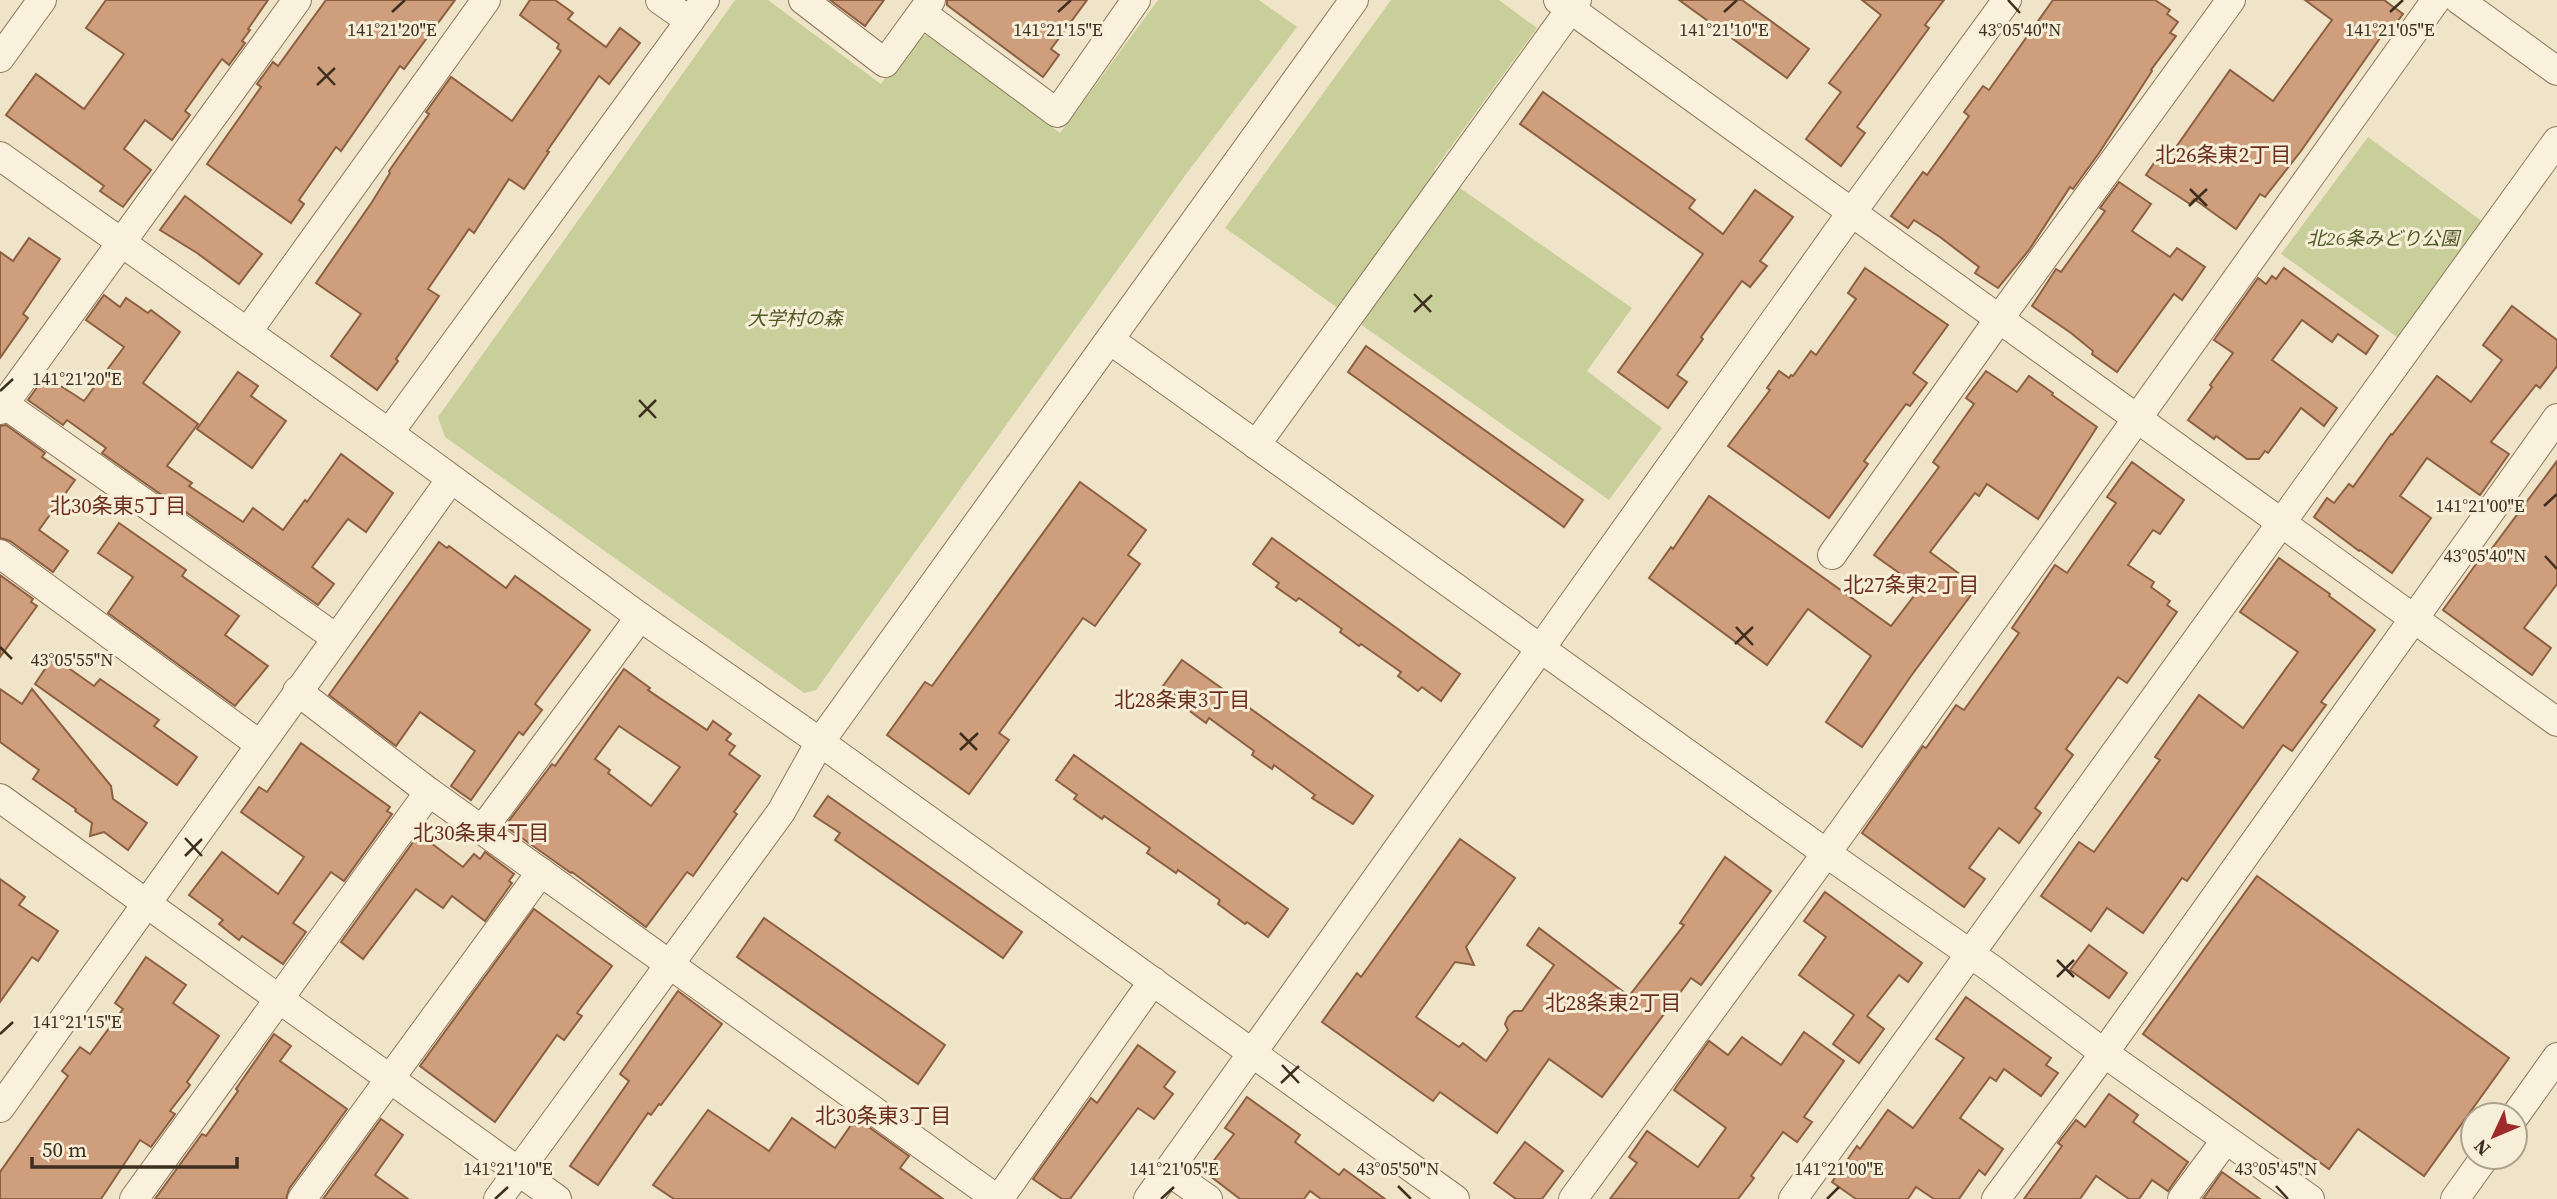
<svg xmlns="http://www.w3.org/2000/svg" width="2557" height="1199" font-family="'Source Serif 4','Noto Sans JP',serif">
<rect width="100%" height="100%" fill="#f0e4c8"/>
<g fill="#c9cf9b">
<path d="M735,0H768L881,84L913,37L929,35L1060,133L1158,0H1259L1297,27L1184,177L816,690L804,693L445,437L438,417Z"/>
<path d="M1391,0H1499L1537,28L1434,170L1632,308L1587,371L1662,428L1609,500L1225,228Z"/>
<path d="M2368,137L2487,225L2404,342L2281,254Z"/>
</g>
<g fill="#cf9f7d" stroke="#8d5f41" stroke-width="2" fill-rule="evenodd">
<path d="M106,0H268L248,29L250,30L242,41L245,43L229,65L222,59L185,111L190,115L172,140L145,120L124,149L151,170L123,207L100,191L104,186L6,115L36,74L84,109L124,54L86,28Z"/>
<path d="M326,0H455L404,69L400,66L341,151L336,147L299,200L304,204L291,223L207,164L261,87L257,84L273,62L278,66Z"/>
<path d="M530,0H555L573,13L568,19L606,47L620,28L640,43L609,84L599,76L547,151L549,152L524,189L509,179L474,233L469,229L428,289L439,296L396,359L398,361L377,390L331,356L361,314L316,283L372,202L390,173L389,171L429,114L426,112L451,77L512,121L561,51L557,48L559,44L520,15Z"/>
<path d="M830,0H884L865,26Z"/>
<path d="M947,0H1087L1051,49L1059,55L1043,77L947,5Z"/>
<path d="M1679,0H1742L1809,49L1787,78Z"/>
<path d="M1862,0H1944L1925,25L1929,28L1857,127L1865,133L1841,166L1806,139L1841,92L1829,83L1881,15Z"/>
<path d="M2053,0H2155L2170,10L2167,14L2178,22L2170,33L2176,36L2151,70L2152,71L2099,153L2073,189L2070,187L2029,250L1998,288L1975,273L1979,267L1940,237L1914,220L1908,228L1891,216L1923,172L1927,175L1969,116L1964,112L1983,86L1989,90Z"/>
<path d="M2305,0H2384L2403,14L2388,34L2385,31L2301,151L2265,197L2260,194L2236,229L2194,199L2190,204L2146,175L2166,145L2174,150L2230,70L2273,101L2332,20Z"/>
<path d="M1543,92L1695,200L1689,208L1723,234L1755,190L1793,217L1760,261L1767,266L1750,287L1742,281L1701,337L1703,339L1677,375L1687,382L1668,408L1618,372L1703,254L1520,124Z"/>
<path d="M2119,182L2151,204L2132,231L2170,257L2177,248L2205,267L2182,300L2174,294L2117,372L2092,354L2093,351L2071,333L2032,306L2056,269L2061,272L2105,211L2100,208Z"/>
<path d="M185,196L262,254L239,284L197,253L160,230Z"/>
<path d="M29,238L60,259L23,314L28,318L0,358V252L13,261Z"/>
<path d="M1865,268L1948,325L1913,373L1927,383L1910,406L1906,404L1864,461L1868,464L1829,518L1728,446L1770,390L1767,388L1779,371L1789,378L1791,375L1793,376L1811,351L1816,355L1856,299L1848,293Z"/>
<path d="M2284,268L2378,336L2366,354L2338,334L2332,342L2302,320L2272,360L2337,408L2324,426L2301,408L2268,453L2265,451L2259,459H2247L2216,436L2214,439L2188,420L2212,387L2210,385L2233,353L2214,340L2258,278L2266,284L2272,276L2276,279Z"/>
<path d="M104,295L120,307L126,298L148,313L151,310L180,332L143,383L198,424L167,466L192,483L189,486L243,522L253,508L283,530L305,500L307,502L341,454L393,493L366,532L348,519L312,567L334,584L318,605L102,453L106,448L67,420L63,425L28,400L45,376L84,401L124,347L86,320Z"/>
<path d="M2512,306L2557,340V366L2540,388L2536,385L2491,442L2509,454L2480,495L2427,458L2400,496L2431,518L2392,573L2360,550L2359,551L2314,517L2327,498L2334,503L2349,484L2353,487L2391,434L2392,435L2437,376L2471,402L2502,360L2483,345Z"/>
<path d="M1366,346L1583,500L1564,527L1348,372Z"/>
<path d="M1986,371L2017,392L2029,376L2053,393L2052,395L2097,427L2038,519L1987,484L1979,496L1975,493L1930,552L1977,587L1911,676L1862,747L1826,722L1871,656L1808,609L1767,665L1649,578L1671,547L1673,549L1709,496L1891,626L1920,588L1874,555L1939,467L1933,462L1974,404L1966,398Z"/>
<path d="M238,372L258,386L251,396L286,421L252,468L197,429Z"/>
<path d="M6,425L45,453L42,457L75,480L39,530L68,551L53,572L10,541L0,538V426Z"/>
<path d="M2557,461V584L2524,628L2551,648L2532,675L2443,610L2484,553L2487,555Z"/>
<path d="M2132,462L2184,500L2160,534L2153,530L2128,565L2154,582L2151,587L2170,601L2167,605L2177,612L2127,683L2118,677L2066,749L2073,755L2035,808L2041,813L2019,843L1999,828L1969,868L1985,879L1964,907L1862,833L1923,746L1926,748L1956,705L1964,710L2019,633L2012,628L2055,565L2067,573L2116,503L2107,497Z"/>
<path d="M1080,482L1146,530L1128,555L1140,564L1095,626L1083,618L999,733L1009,740L969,794L887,735L925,682L932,686Z"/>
<path d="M119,523L186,570L182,576L239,616L225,635L268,666L235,706L108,613L133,577L98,553Z"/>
<path d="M1272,538L1460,674L1441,701L1422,687L1418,691L1398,676L1401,672L1361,644L1359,646L1340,632L1342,629L1299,598L1296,601L1276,587L1279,583L1253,564Z"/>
<path d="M439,542L447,548L449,546L506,588L515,576L590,630L535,704L542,710L523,735L519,732L471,800L451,786L475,751L420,712L396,746L329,695Z"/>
<path d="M2279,558L2330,594L2329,596L2375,630L2321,702L2326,705L2292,751L2283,745L2187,881L2182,878L2143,933L2107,908L2091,931L2041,896L2079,842L2094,852L2160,760L2155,757L2199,695L2243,728L2298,652L2240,612Z"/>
<path d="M0,575L33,599L31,602L37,606L0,657Z"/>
<path d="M53,657L94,686L100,679L159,720L154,726L197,757L177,785L35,684Z"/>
<path d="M1182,660L1373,796L1353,824L1312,798L1315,795L1274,765L1272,769L1252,755L1254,751L1209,718L1206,723L1187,709L1190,705L1163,686Z"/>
<path d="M624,669L650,688L648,690L707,730L713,721L731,734L726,740L735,746L729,754L760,776L734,812L737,814L693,876L687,872L646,927L572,872L571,873L505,826L552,764L555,766ZM619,726L680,767L651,806L608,773L610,770L595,759Z"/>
<path d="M0,689L22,704L32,689L111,786L113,799L147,823L128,850L104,832L90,836L92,823L75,811L76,809L33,779L39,770L0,742Z"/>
<path d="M301,743L390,807L387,811L392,814L344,881L331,872L293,923L306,932L283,964L242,936L239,940L219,924L223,920L189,895L222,852L278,894L304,857L241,812L259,787L267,792Z"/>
<path d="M1074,755L1288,909L1268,937L1247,922L1245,924L1218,904L1220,900L1178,870L1176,873L1147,853L1150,848L1104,816L1102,819L1074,799L1077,795L1056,780Z"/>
<path d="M828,796L1022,932L1003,958L835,840L840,833L814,816Z"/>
<path d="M419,834L463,867L474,854L480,859L485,852L514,874L509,881L512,883L485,921L452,896L443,908L416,889L363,959L341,942Z"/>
<path d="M1460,839L1515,878L1466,947L1474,965L1455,962L1416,1017L1459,1047L1463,1043L1486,1061L1508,1030L1505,1024L1508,1017L1514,1011H1522L1554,965L1527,945L1539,928L1629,996L1684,925L1680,923L1725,857L1771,891L1701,985L1691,978L1602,1097L1549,1059L1497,1133L1440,1092L1433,1101L1322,1022L1357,973L1361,977Z"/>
<path d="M2257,876L2509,1058L2424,1176L2358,1129L2329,1169L2143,1034Z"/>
<path d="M0,879L25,897L19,905L58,931L38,961L32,957L0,1002Z"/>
<path d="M1825,892L1922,963L1908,982L1899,975L1867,1016L1884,1029L1859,1063L1833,1044L1854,1015L1799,975L1826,937L1804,921Z"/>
<path d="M534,909L612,966L577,1013L582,1016L564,1040L557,1035L495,1122L420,1066Z"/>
<path d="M764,918L945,1045L918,1084L737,957Z"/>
<path d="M2089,945L2127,973L2109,998L2070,970Z"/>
<path d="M146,957L186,985L173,1003L219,1036L187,1082L190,1085L170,1111L175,1114L151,1147L140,1140L101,1199H0V1172L68,1076L62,1071L80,1047L90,1054L123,1009L115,1003Z"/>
<path d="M678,991L722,1024L661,1105L659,1104L651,1115L648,1113L598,1185L570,1166L629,1081L620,1074Z"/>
<path d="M1966,997L2051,1058L2046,1065L2058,1073L2041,1096L2004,1069L1996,1081L1990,1077L1960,1118L2003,1149L1985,1175L1979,1170L1959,1199H1934L1916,1187L1908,1199H1856L1832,1182L1857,1146L1860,1149L1888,1110L1913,1128L1964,1058L1936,1039Z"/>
<path d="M1804,1032L1844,1061L1804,1117L1812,1122L1797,1142L1783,1132L1751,1176L1754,1178L1738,1199H1610L1637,1163L1629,1157L1647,1131L1698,1167L1726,1128L1674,1090L1709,1041L1728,1055L1742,1037L1781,1065Z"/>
<path d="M274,1034L291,1046L280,1061L347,1109L289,1189L286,1199H155L202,1134L206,1136L238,1091L236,1089Z"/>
<path d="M1138,1045L1175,1072L1164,1087L1173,1094L1154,1119L1138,1108L1070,1199H1062L1033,1179L1091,1098L1097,1103Z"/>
<path d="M2109,1094L2138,1115L2133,1122L2188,1162L2168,1191L2152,1180L2139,1199H2129L2096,1176L2080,1199H2024L2062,1146L2058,1143L2076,1120L2085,1127Z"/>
<path d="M1247,1097L1300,1135L1295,1142L1339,1175L1344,1169L1385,1199H1321L1310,1191L1304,1199H1240L1205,1172L1234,1134L1225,1128Z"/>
<path d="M708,1110L769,1151L792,1118L835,1148L856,1118L909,1156L900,1168L943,1199H674L653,1185Z"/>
<path d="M381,1119L403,1135L375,1175L408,1199H323Z"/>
<path d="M1525,1142L1563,1171L1542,1199H1516L1494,1183Z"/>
<path d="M2222,1172L2260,1199H2203Z"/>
</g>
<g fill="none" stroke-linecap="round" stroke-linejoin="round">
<g stroke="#8d765c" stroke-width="30">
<g id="minor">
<path d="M660,0L690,21"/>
<path d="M803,0L885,63L931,0"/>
<path d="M1558,0L2557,722"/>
<path d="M2459,0L2557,71"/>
<path d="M922,13L1057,113L1136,0"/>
<path d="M0,58L42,0"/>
<path d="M0,156L389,433L640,617L820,742L1455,1199"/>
<path d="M248,331L486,0"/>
<path d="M1110,340L1826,853L1992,969L2104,1053L2310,1199"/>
<path d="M4,404L336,638"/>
<path d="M0,410L297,0"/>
<path d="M389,433L705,0"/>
<path d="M1256,445L1577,0"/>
<path d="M0,554L259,744"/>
<path d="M1832,555L1999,319L2231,0"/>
<path d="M297,691L429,792L997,1199"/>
<path d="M0,798L557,1199"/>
<path d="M482,830L640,617"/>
<path d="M0,1108L451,479"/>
<path d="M2515,1116L2557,1057"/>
<path d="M1168,1171L1208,1199"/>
<path d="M134,1199L429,792"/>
<path d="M302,1199L541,872"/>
<path d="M498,1199L781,812L820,742L1354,0"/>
<path d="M999,1199L1153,981"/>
<path d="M1148,1199L1839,230L2007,0"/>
<path d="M1573,1199L1844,829L2436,0"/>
<path d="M1793,1199L2557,141"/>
<path d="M1996,1199L2094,1067L2557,418"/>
<path d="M2182,1199L2225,1141"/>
<path d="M2455,1199L2485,1157"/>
</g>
</g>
<use href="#minor" stroke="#faf1dc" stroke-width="28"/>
</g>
<path fill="none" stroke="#3d2e20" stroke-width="2.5" d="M2008,0L2020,13M392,12L405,0M1058,12L1071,0M1724,12L1737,0M2390,12L2403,0M318,67L335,85M317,85L335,68M2190,189L2207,206M2189,206L2207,189M1414,294L1431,312M1414,312L1432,295M0,391L13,379M639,400L656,418M639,417L656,400M2544,506L2557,494M2545,556L2557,569M1736,627L1753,645M1735,644L1753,627M0,647L12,659M960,733L977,750M960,750L978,733M185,838L202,856M185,856L202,839M2057,960L2074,977M2057,977L2074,960M0,1034L13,1022M1282,1065L1299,1083M1281,1083L1299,1066M1398,1186L1411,1199M2276,1186L2288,1199M495,1199L508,1187M1161,1199L1174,1187M1827,1199L1839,1187"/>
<g text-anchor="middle" stroke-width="6" stroke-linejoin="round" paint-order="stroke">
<g font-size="19" font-style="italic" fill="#4d5a26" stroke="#f7eed8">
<text x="2383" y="245">北26条みどり公園</text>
<text x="795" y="325">大学村の森</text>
</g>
<g font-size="21" fill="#6b2e1e" stroke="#f7eed8">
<text x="2223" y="162">北26条東2丁目</text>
<text x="118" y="513">北30条東5丁目</text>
<text x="1911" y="592">北27条東2丁目</text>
<text x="1182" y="707">北28条東3丁目</text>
<text x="481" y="840">北30条東4丁目</text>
<text x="1613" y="1010">北28条東2丁目</text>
<text x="883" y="1123">北30条東3丁目</text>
</g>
</g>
<g font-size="18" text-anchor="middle" fill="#3d2e20" stroke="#f7eed8" stroke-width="6" stroke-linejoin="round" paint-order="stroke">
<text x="392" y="36">141°21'20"E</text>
<text x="1058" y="36">141°21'15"E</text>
<text x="1724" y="36">141°21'10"E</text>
<text x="2390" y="36">141°21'05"E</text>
<text x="2020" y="36">43°05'40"N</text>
<text x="77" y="385">141°21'20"E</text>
<text x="2480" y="512">141°21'00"E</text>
<text x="2485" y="562">43°05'40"N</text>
<text x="72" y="666">43°05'55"N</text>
<text x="77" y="1028">141°21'15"E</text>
<text x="1398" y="1175">43°05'50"N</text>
<text x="2276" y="1175">43°05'45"N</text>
<text x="508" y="1175">141°21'10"E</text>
<text x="1174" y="1175">141°21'05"E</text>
<text x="1839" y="1175">141°21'00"E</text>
</g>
<g transform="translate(2494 1136) rotate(226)"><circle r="33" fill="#f7eed8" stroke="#ada18e" stroke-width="2"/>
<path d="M0-5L12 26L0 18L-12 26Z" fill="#9e2a2b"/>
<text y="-10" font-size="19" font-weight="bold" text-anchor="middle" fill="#3d2e20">N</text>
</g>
<path d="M32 1157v10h205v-10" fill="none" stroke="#3d2e20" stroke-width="3.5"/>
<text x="42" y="1157" font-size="21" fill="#3d2e20" stroke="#f7eed8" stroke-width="5" paint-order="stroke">50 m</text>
</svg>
